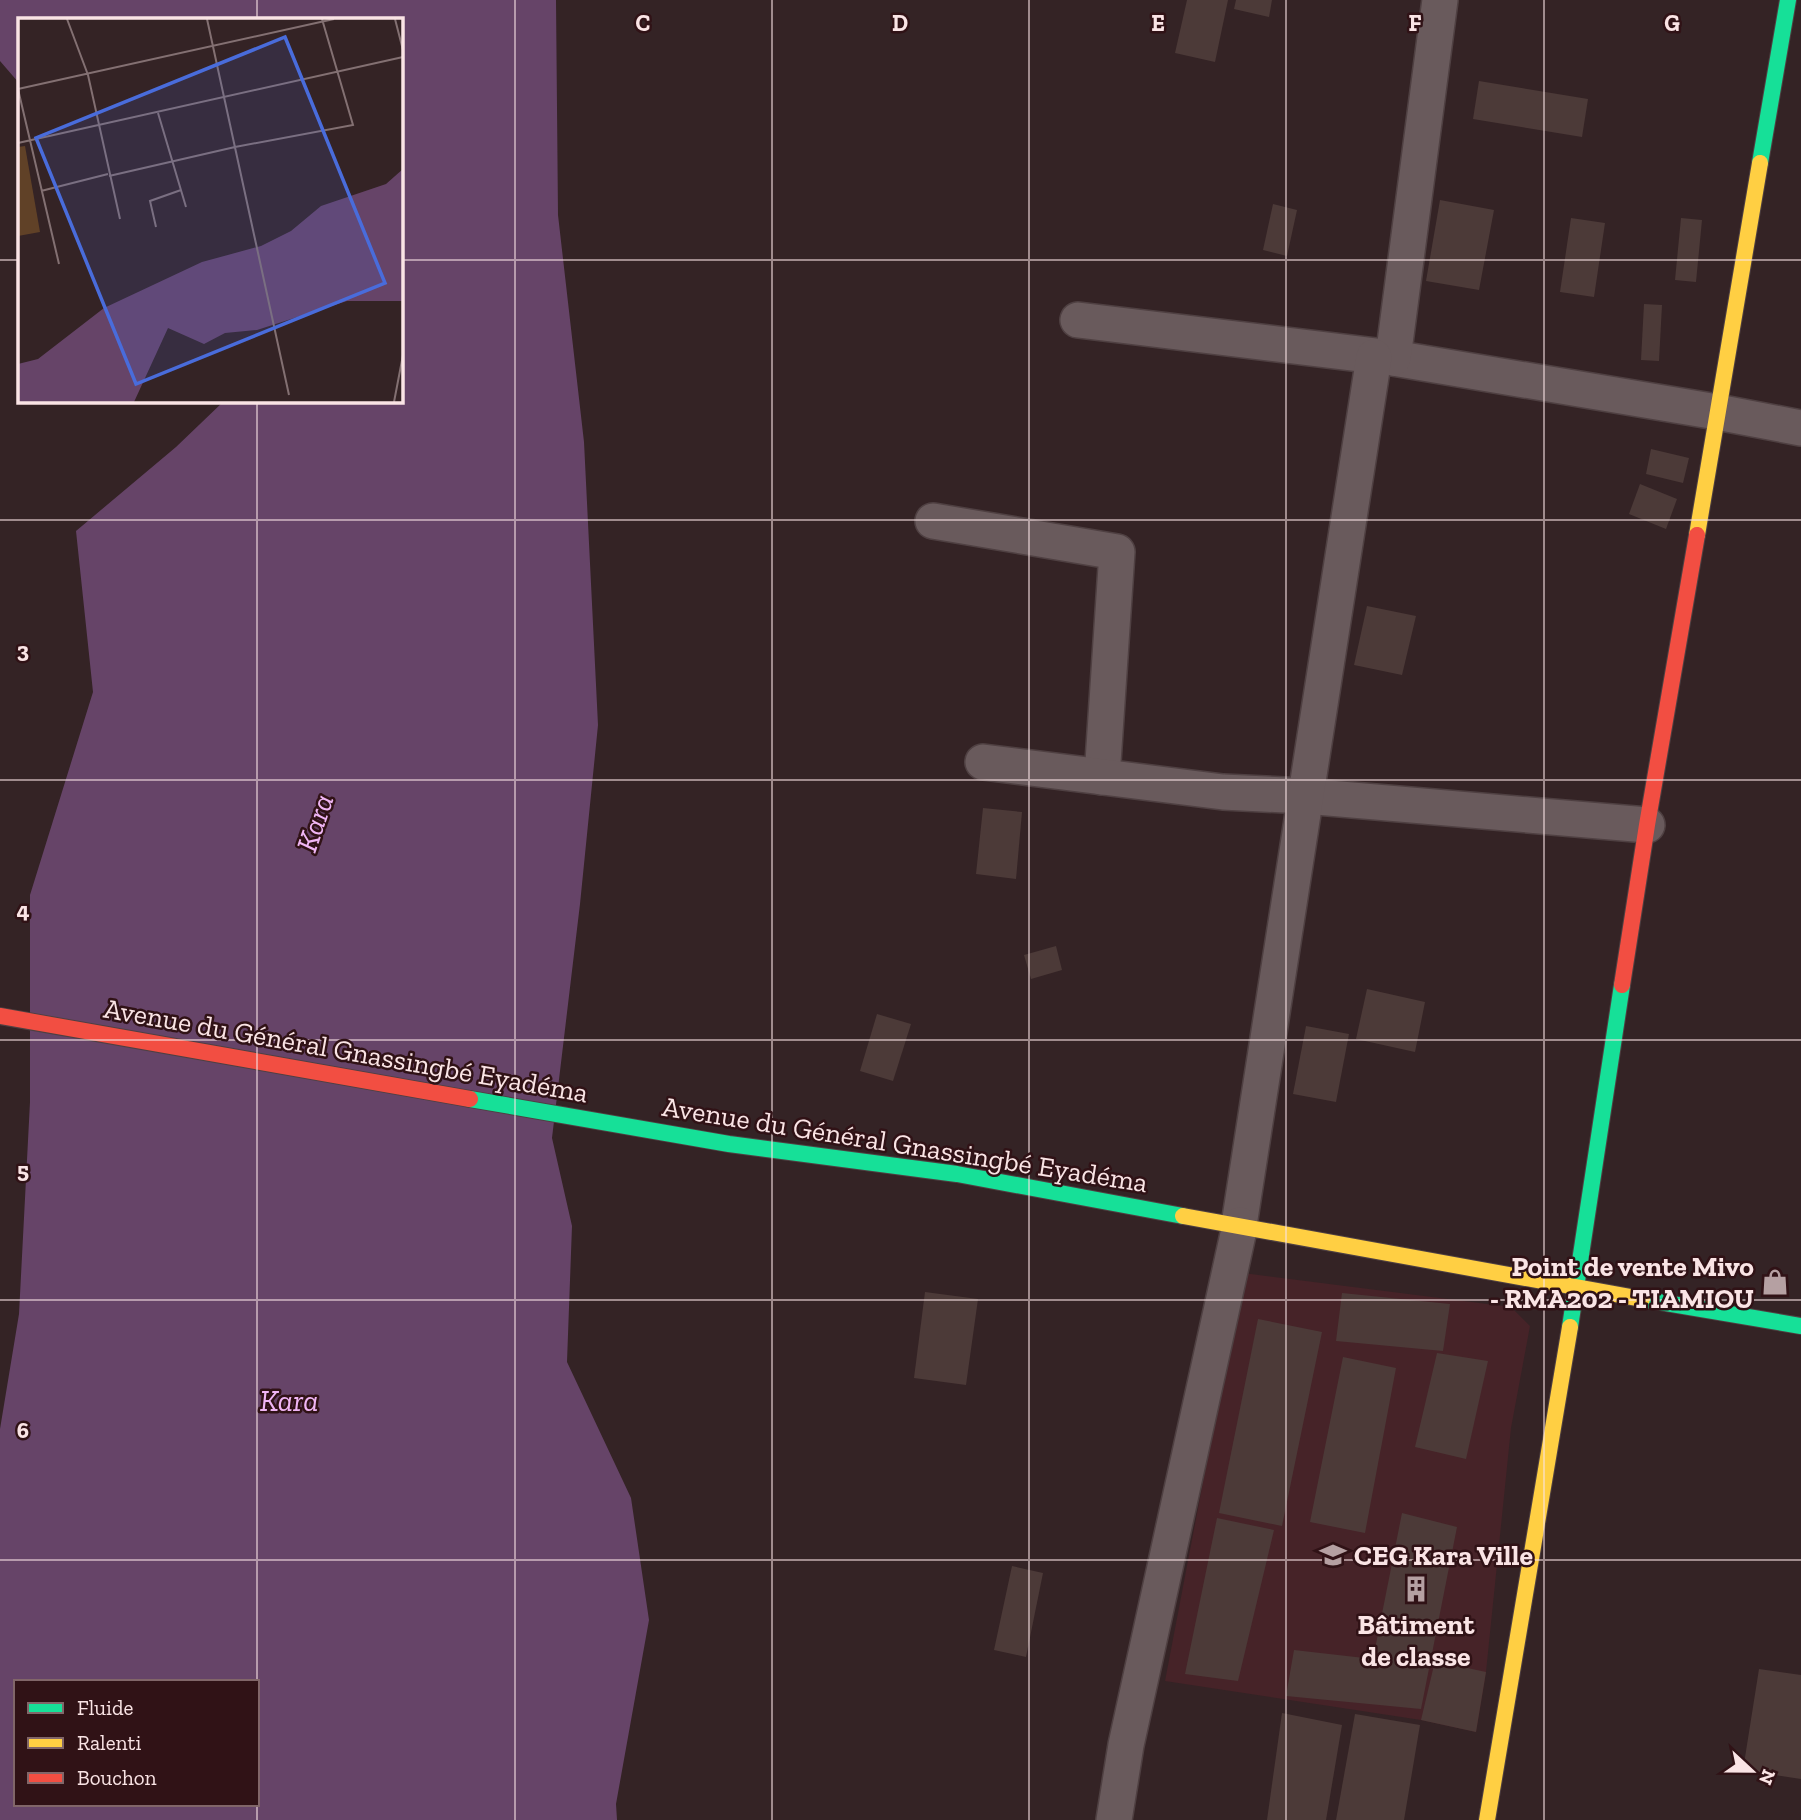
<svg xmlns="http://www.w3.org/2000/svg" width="1801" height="1820" font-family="'Zilla Slab',serif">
<rect width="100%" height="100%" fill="#342325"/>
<path fill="#462328" d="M1243,1273L1511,1307L1530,1326L1511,1428L1486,1672L1476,1732L1421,1720L1165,1681Z"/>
<path fill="#664468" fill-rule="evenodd" d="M0,0H556L558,215L584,442L598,725L580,904L552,1138L572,1226L567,1362L631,1498L649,1620L616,1804L617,1820H0V1429L19,1314L30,1102V895L93,692L76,531L176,447L224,401H401V19H19V83L0,61ZM16,1682H257V1804H16Z"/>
<g fill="#4c3a38">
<path d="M1187,0H1228L1215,62L1175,53Z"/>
<path d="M1236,0H1272L1269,17L1234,9Z"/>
<path d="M1479,81L1588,99L1582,137L1473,119Z"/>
<path d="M1440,200L1494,210L1479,290L1426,281Z"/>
<path d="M1273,204L1297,210L1287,256L1263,250Z"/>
<path d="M1571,218L1605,223L1594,297L1560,292Z"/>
<path d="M1681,218L1702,220L1696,282L1675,280Z"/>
<path d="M1644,304L1662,305L1659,361L1641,360Z"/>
<path d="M1651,449L1689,458L1683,483L1646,474Z"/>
<path d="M1640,484L1677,499L1666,529L1629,514Z"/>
<path d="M1367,606L1416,616L1402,675L1354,665Z"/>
<path d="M983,808L1022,812L1016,879L976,874Z"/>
<path d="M1056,946L1062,970L1031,979L1024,955Z"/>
<path d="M1367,989L1425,1002L1415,1052L1356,1039Z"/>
<path d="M877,1014L911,1024L893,1081L860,1071Z"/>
<path d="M1306,1026L1349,1034L1336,1102L1293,1094Z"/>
<path d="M925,1292L978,1299L966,1385L914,1378Z"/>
<path d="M1342,1293L1450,1304L1443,1351L1336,1341Z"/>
<path d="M1258,1319L1322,1332L1282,1526L1219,1513Z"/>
<path d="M1437,1353L1488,1361L1466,1459L1415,1447Z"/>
<path d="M1343,1357L1396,1368L1365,1533L1310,1522Z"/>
<path d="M1402,1513L1457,1527L1421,1709L1286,1696L1294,1650L1373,1659Z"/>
<path d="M1217,1518L1274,1530L1238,1681L1185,1674Z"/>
<path d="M1012,1566L1043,1573L1026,1657L994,1650Z"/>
<path d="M1435,1661L1486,1672L1476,1732L1421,1720Z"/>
<path d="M1759,1669L1801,1675V1779L1743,1770Z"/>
<path d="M1282,1713L1342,1725L1326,1820H1267Z"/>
<path d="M1355,1714L1420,1725L1404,1820H1336Z"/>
</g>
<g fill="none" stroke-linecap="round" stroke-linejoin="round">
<g stroke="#4f4042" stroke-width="38">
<g id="street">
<path d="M1078,320L1393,358L1717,412L1801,428"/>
<path d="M1393,358L1440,0"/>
<path d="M933,521L1117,552L1102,777"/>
<path d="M983,762L1223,792L1305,796L1647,825"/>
<path d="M1239,1225L1374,357"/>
<path d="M1114,1820L1126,1745L1240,1225"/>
</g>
</g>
<g stroke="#4f4042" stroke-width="18">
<g id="fast">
<path d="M1760,163L1788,0"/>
<path d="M470,1099L729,1144L957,1174L1183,1216"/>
<path d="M1642,1299L1801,1326"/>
<path d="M1570,1327L1622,985"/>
</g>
</g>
<g stroke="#4f4042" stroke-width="18">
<g id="slow">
<path d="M1697,535L1760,163"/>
<path d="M1183,1216L1642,1299"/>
<path d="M1487,1820L1570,1327"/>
</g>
</g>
<g stroke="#4f4042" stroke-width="18">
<g id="jam">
<path d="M1622,985L1647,825L1697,535"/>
<path d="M0,1016L470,1099"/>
</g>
</g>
<use href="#street" stroke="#695a5c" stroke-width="35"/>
<use href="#fast" stroke="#16e098" stroke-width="16"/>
<use href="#slow" stroke="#ffcf43" stroke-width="16"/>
<use href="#jam" stroke="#f24e42" stroke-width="16"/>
</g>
<path fill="none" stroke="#fae4e5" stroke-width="2" stroke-opacity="0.55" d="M257,0V19M515,0V1820M772,0V1820M1029,0V1820M1286,0V1820M1544,0V1820M0,260H19M401,260H1801M257,401V1820M0,520H1801M0,780H1801M0,1040H1801M0,1300H1801M0,1560H1801"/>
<defs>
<g id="shop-bare" transform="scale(2.1)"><path d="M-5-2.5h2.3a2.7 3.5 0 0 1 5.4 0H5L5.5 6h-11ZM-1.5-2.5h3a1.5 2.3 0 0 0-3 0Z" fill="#b5a0a2" stroke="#301216" stroke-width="2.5" paint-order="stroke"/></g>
<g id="school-bare" transform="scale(2.1)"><path d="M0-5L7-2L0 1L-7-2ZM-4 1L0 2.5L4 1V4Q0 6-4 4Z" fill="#b5a0a2" stroke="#301216" stroke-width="2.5" paint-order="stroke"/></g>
<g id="building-bare" transform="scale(2.1)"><path d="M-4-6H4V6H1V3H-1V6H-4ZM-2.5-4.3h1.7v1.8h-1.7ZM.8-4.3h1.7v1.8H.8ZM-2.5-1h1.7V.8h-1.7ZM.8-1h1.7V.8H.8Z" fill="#b5a0a2" stroke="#301216" stroke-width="2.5" paint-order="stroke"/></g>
</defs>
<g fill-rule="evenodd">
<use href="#shop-bare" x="1775" y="1282"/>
<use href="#school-bare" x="1333" y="1555"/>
<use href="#building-bare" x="1416" y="1589"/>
</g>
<g text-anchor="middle" stroke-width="5" stroke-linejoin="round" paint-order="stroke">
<g font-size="28" fill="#fae4e5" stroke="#301216">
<text transform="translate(346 1050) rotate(10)" y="10">Avenue du Général Gnassingbé Eyadéma</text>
<text transform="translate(905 1144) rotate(9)" y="10">Avenue du Général Gnassingbé Eyadéma</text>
</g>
<g font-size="28" font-weight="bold" fill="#fae4e5" stroke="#301216" text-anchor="end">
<text x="1754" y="1276">Point de vente Mivo<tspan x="1754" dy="32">- RMA202 - TIAMIOU</tspan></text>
<text x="1354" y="1565" text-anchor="start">CEG Kara Ville</text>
<text x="1416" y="1634" text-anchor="middle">Bâtiment<tspan x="1416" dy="32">de classe</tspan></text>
</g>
<g font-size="30" font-style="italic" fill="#f0b6f5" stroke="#301216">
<text transform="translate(315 823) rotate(-71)" y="10">Kara</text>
<text x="289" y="1411">Kara</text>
</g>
</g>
<g transform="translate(18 18)">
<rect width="385" height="385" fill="#342325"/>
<path d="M7,128L22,214L0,218V129Z" fill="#604127"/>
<path d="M385,151V283H329L239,312L207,315L186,326L150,310L116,384H0V346L20,341L86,290L184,244L243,228L273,213L303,188L368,166Z" fill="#664468"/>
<path fill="none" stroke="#837072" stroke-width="2" d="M49,1L70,57L102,201M189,1L271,377M377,1L385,32M0,71L316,1M0,71L41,246M140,95L168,189M0,125L385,39M217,129L335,107L304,1M91,158L217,129M23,173L90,156M138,209L132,183L163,172M376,384L385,337"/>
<path fill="#496cdb" fill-opacity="0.15" stroke="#496cdb" stroke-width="3.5" d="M267,19L367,265L118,366L18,120Z"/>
<rect width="385" height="385" fill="none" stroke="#fae4e5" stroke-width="3.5"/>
</g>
<g font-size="23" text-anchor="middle" font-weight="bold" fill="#fae4e5" stroke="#301216" stroke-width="5" stroke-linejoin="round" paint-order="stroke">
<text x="643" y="31">C</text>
<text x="900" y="31">D</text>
<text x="1158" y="31">E</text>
<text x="1415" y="31">F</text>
<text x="1672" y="31">G</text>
<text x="23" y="658">3</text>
<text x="23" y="918">4</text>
<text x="23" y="1178">5</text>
<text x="23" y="1438">6</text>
</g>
<rect x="14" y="1680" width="245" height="126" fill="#301216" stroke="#816669" stroke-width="2"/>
<rect x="28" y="1703" width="35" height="10" fill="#16e098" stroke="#816669" stroke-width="2"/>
<text x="77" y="1715" font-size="21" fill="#fae4e5">Fluide</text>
<rect x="28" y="1738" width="35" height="10" fill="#ffcf43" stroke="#816669" stroke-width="2"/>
<text x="77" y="1750" font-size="21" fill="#fae4e5">Ralenti</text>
<rect x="28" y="1773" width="35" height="10" fill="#f24e42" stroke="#816669" stroke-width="2"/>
<text x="77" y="1785" font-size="21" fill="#fae4e5">Bouchon</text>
<g transform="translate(1752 1771) rotate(112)" stroke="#301216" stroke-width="5" paint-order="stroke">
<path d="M0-5L12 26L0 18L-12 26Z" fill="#fae4e5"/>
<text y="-10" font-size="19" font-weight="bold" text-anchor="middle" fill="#fae4e5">N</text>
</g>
</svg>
